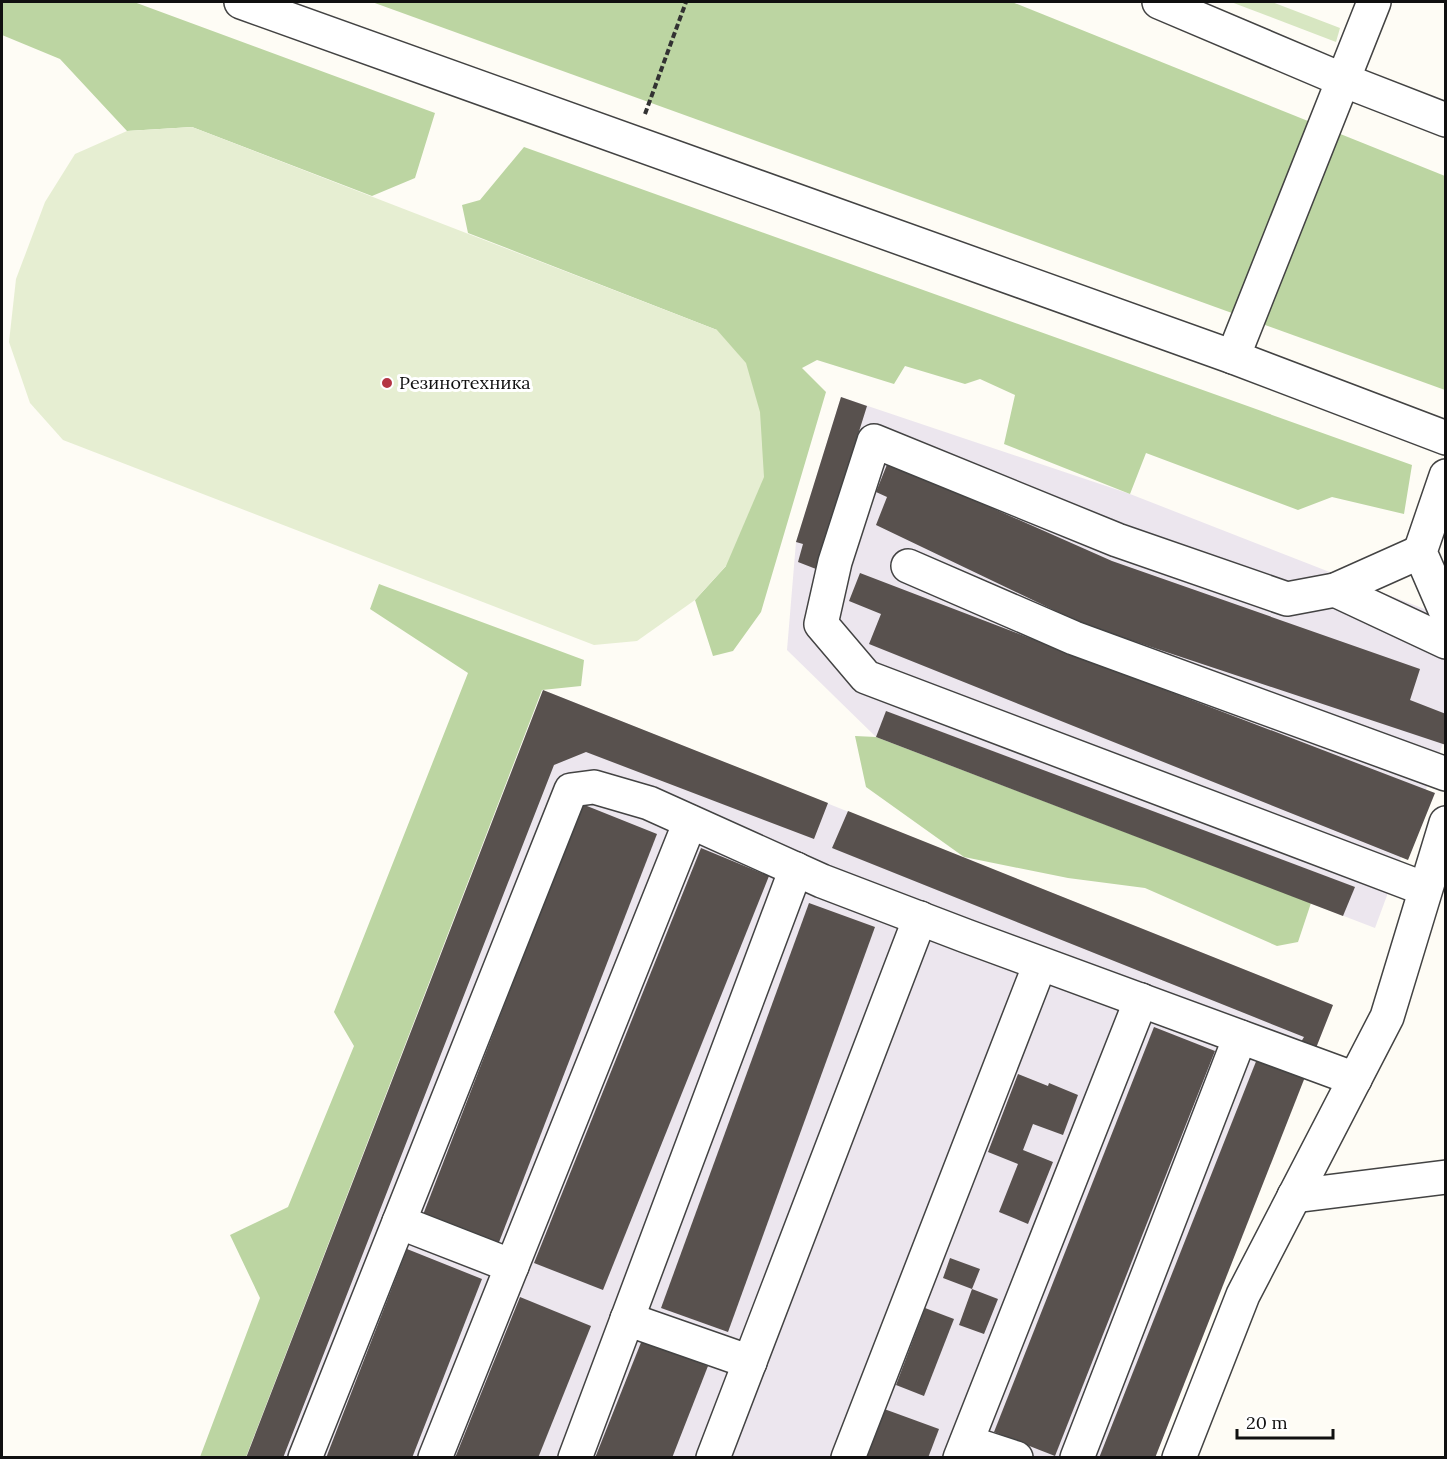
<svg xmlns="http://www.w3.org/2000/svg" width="1447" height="1459" font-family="Lora,serif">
<rect width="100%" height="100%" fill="#fefcf5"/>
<g fill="#ece6ee">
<path d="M841,397L1130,494L1445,617V738L1375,928L876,737L787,650L796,542Z"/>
<path d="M543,690L1333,1005L1155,1457L246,1458Z"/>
</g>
<path fill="#d7e6c1" d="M1231,2H1272L1340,28L1336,42Z"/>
<g fill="#bcd5a2">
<path d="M2,2H134L435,113L415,178L372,196L192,127L127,131L60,59L2,35Z"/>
<path d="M372,2H1012L1445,176V390Z"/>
<path d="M524,147L1412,465L1404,514L1332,497L1298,510L1146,453L1130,494L1004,444L1015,395L980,379L965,384L905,366L894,384L817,360L802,368L826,392L761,612L733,651L713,656L695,600L726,566L717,330L468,233L462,205L480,200Z"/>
<path d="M379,584L584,660L581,686L542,690L246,1457H200L260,1298L230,1235L288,1207L354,1046L334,1012L468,673L370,609Z"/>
<path d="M855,736L876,737L1311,903L1298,942L1277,946L1145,888L1068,878L964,857L866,787Z"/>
</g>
<path fill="#e6eed2" d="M192,127L717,330L746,363L760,412L764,477L726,566L695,600L637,641L594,645L63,440L30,403L9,342L16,279L45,202L75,154L127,131Z"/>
<g fill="#58514e">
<path d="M841,397L867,406L816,569L798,562L803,544L796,542Z"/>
<path d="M888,462L1112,561L1420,669L1410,700L1446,714V745L1085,625L876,525L887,497L876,492Z"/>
<path d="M860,573L1435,793L1408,860L869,644L881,614L849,601Z"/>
<path d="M543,690L828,803L814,839L586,752L554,765L283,1458H246Z"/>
<path d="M886,711L1355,887L1343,916L876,737Z"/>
<path d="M582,804L657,834L496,1250L421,1220Z"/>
<path d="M848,811L1333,1005L1316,1048L1301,1042L1304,1037L832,848Z"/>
<path d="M701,848L769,876L603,1290L534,1263Z"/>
<path d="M809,903L875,927L728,1332L661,1308Z"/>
<path d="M1154,1027L1215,1051L1055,1456L994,1432Z"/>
<path d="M1257,1059L1305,1077L1155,1458H1099Z"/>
<path d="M1018,1074L1048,1086L1049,1083L1078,1095L1063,1135L1033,1124L1023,1150L1053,1162L1028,1224L999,1212L1018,1164L988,1152Z"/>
<path d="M407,1249L482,1279L412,1458H326Z"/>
<path d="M950,1258L980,1269L972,1289L998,1299L984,1334L959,1325L972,1289L943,1278Z"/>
<path d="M520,1297L591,1326L538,1458H455Z"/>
<path d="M925,1308L954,1319L924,1396L896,1385Z"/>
<path d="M642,1340L708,1366L672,1458H595Z"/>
<path d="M876,1406L939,1429L928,1458H857Z"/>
</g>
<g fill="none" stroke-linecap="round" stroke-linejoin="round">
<g stroke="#434343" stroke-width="36">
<g id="minor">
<path d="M241,2L1233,357L1446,438"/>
<path d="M1159,2L1343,80L1446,120"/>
<path d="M1233,357L1374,2"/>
<path d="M1446,476L1420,552L1446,612"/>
<path d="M1420,552L1335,590L1287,599L1117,540L874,441L835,562L821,624L866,677L1425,889"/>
<path d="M908,566L1074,638L1446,774"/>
<path d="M1335,590L1446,642"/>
<path d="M1294,1196L1446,1177"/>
<path d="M399,1222L512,1266"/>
<path d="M627,1319L750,1362"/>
<path d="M967,1442L1016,1458"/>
<path d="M305,1458L571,790L594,787L649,803L822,881L966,936L1355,1079"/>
<path d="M435,1458L690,822"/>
<path d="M575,1458L796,869"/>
<path d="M713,1458L920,918"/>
<path d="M848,1458L1040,964"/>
<path d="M960,1458L1141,1000"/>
<path d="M1077,1458L1240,1037"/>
<path d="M1179,1458L1243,1295L1387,1017L1446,823"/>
</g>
</g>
<path stroke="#323232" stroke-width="4" stroke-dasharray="6 3" stroke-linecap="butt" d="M645,114L686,2"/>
<use href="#minor" stroke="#fff" stroke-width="33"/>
</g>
<circle fill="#b43544" stroke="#fff" stroke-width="2" cx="387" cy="383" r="6"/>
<g text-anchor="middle" stroke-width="6" stroke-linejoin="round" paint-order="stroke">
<g font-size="18" fill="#101010" stroke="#fff" text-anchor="start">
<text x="399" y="389">Резинотехника</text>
</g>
</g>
<rect width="1447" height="1459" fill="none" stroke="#101010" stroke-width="6"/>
<path d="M1237 1429v9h96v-9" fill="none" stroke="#101010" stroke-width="3"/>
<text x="1246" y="1429" font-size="18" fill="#101010" stroke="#ffffff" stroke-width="4.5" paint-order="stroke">20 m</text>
</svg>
